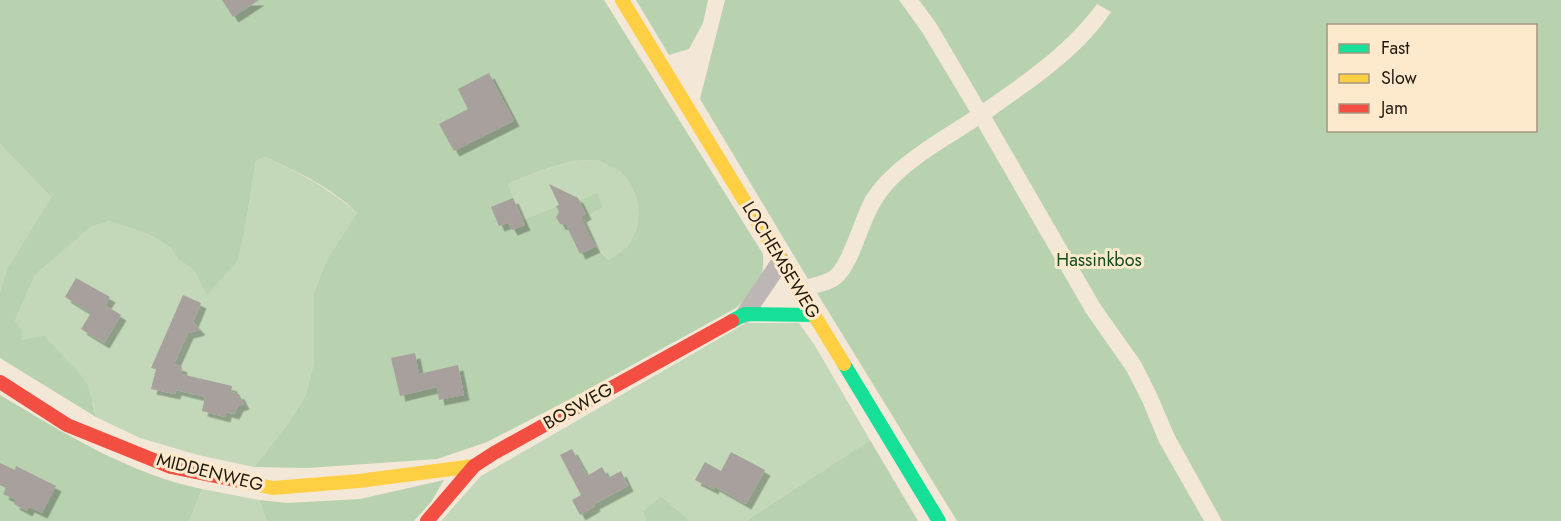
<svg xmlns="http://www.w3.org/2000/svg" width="1561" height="521" font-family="Jost,sans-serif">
<defs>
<filter id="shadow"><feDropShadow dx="5.5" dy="5.5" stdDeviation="0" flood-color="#0004"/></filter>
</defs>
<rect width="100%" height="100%" fill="#f3e7d7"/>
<g fill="#c2d8b8">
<path d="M0,144L51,197L7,269L0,292Z"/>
<path d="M265,157C300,173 327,187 357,213L327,259L314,292V362L306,395L287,425L254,467L198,455L140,438L96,417L93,403L21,340L15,321L35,275L93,225L109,221L148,234L173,248L178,259L194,270L207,294L245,228L256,161Z"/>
<path d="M598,160C605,163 613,167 619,171C641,190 645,224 627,246C622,252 613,256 608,260C592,243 584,224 580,201L559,205L523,220L508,184L542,170L573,161Z"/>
<path d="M746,323H799L814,344L870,440L746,521H690L661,496L643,511L646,521H441L481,476Z"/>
<path d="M202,489L259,500L267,521H189Z"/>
</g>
<g fill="#b8d1af" fill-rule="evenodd">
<path d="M0,0H604L763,254C765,282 755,289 736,308L576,396L487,442L437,459L307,468L254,467L287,425L306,395L314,362V292L327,259L357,213C331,187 298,172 265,157L256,161L245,228L237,261L207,295L194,270L178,259L172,248L148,234L109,221L92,226L35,275L15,321L22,331L21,340L44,336L80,374L88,386L96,417L0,358V292L7,269L51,197L0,144ZM598,160C605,164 613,167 619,171C641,190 645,224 627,246C622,252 613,256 608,260L596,247L583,218L603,207L597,193L580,201L577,196L570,199L557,193L555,196L559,205L523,220L508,184L542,170L573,161Z"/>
<path d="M636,0H708L703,23L689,49L669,55Z"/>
<path d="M725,0H899L922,32L970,112C934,136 890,159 866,196C856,213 843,261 830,271C824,275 815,277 808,279L700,99Z"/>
<path d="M919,0H1561V521H1222L1174,434L1157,394L1141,362L1100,304L992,117C1034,87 1082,56 1111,12L1097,4C1067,45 1025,74 983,103L936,23ZM1328,26H1536V130H1328Z"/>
<path d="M978,126L1086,313L1126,370L1142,401L1159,442L1204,521H957L817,293C825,291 836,288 842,282C859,266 867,229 879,208C899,171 944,149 978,126Z"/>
<path d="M0,395C62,432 131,475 202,489L189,521H0Z"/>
<path d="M870,440L918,521H746Z"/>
<path d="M444,480L431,502L414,521H267L259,500L287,503L360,499Z"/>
<path d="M661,496L690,521H646L643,511Z"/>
</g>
<g fill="#a7a09d" filter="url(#shadow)">
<path d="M222,0H259L233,17Z"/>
<path d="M489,73L514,121L454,151L439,124L468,109L458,89Z"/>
<path d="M549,184L578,198L586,214L581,217L595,247L580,254L566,225L560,224L556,217L559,212L556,206L559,205Z"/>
<path d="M513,198L525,225L512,230L508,223L499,226L491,207Z"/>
<path d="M76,278L110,297L105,305L121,315L104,343L81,329L91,313L65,297Z"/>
<path d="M183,295L201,303L193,322L200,330L188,333L174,364L182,367L181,374L232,386L231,392L239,394L244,404L238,406L234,414L226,412L225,417L202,411L205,397L176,390L175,394L151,389L156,369L151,368Z"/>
<path d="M415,353L419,374L458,365L464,395L439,400L437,387L400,396L391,358Z"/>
<path d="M572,449L587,476L602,467L608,478L621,471L628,486L594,504L595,506L580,515L572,500L581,495L560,455Z"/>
<path d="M731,452L765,470L746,504L714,486L713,489L695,480L705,462L721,471Z"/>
<path d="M0,463L15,470L16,466L56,486L42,513L29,507L27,511L14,504L16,500L3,494L6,488L0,485Z"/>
</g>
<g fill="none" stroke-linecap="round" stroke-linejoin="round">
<path stroke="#bcb6b5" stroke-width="18" d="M745,314L781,261"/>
<g stroke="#16e098" stroke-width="14">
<path d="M732,321L745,314L814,315"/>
<path d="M844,364L939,521"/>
</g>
<g stroke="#ffcf43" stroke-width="14">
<path d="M622,0L844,364"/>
<path d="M254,484L273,488L359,481L474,466"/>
</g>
<g stroke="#f24e42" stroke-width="14">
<path d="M0,382L67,425L171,467L254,484"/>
<path d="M427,521L474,466L494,453L732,321"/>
</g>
</g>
<g text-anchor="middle" stroke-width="6" stroke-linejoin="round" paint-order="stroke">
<g font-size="18" fill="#211a0f" stroke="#fee9cc">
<text transform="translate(781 260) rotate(59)" y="6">LOCHEMSEWEG</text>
<text transform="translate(578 406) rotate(-29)" y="6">BOSWEG</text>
<text transform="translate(210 472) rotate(14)" y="6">MIDDENWEG</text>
</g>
<g font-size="18" fill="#114d20" stroke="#fee9cc">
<text x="1099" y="266">Hassinkbos</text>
</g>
</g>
<rect x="1327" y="24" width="210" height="108" fill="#fee9cc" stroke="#a69680" stroke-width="1.5"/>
<rect x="1339" y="44" width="30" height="9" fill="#16e098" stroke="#a69680" stroke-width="1.5"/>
<text x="1381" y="54" font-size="18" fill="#211a0f">Fast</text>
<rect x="1339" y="74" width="30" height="9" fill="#ffcf43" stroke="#a69680" stroke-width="1.5"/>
<text x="1381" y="84" font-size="18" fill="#211a0f">Slow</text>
<rect x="1339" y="104" width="30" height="9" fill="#f24e42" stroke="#a69680" stroke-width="1.5"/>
<text x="1381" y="114" font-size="18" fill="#211a0f">Jam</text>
</svg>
